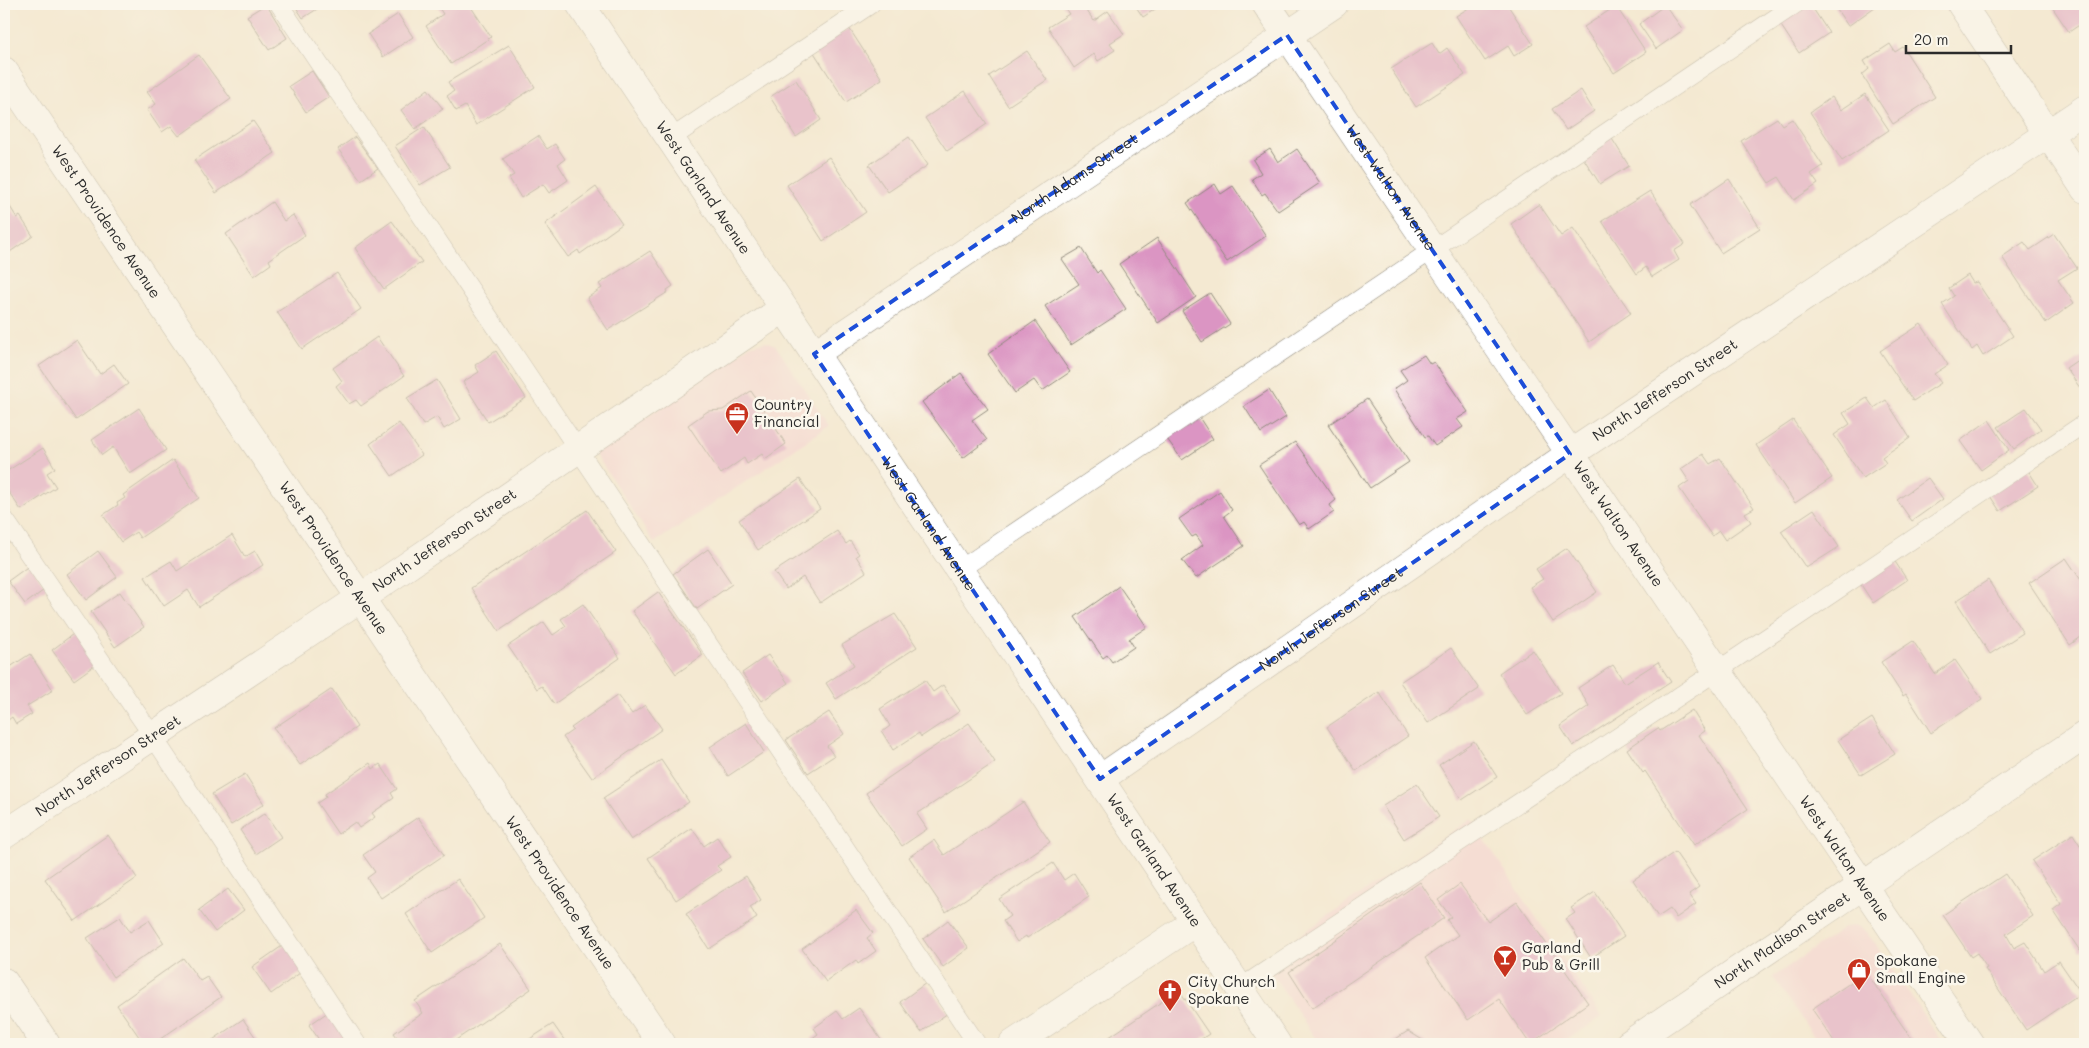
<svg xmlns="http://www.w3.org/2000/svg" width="2089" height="1048" font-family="Mali,sans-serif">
<rect width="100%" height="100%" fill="#fbf7ec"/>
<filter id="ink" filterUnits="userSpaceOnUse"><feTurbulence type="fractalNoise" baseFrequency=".02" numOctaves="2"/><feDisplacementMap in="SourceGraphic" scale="10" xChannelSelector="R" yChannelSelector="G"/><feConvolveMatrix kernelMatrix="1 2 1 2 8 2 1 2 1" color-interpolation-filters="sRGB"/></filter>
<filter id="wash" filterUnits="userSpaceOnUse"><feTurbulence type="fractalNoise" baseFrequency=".0096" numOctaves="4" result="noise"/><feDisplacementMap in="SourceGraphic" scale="20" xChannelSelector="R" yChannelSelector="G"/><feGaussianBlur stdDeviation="1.12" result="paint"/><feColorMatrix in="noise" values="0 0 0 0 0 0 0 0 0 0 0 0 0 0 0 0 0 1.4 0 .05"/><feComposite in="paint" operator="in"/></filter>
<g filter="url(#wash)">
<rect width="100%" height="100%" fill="#f4e9d2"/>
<g fill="#f7cfd5">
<path d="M766,342L776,346L829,426L654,543L595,453L751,345Z"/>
<path d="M1471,819L1602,1017L1561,1044H1319L1263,960Z"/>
<path d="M1853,926L1860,927L1867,932L1943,1044H1819L1773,977L1845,927Z"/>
</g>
<g id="blocks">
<g fill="#db95c3">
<path d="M266,4L287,38L269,50L247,16Z"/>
<path d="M294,4H325L303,18Z"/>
<path d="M439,4H469L491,37L451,64L426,26L443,14L437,5Z"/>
<path d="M1062,4H1082L1094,21L1108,11L1124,34L1110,43L1115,50L1098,61L1094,54L1074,68L1048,27L1069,14Z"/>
<path d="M1134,4H1163L1143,17Z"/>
<path d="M1475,4H1507L1533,44L1514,56L1508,46L1485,61L1456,16Z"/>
<path d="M1798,4H1810L1829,33L1799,53L1776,18Z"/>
<path d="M1833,4H1879L1848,26Z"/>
<path d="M2050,4H2085V21L2069,32Z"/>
<path d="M1665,5L1683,30L1656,49L1639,24Z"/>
<path d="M1616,6L1646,52L1614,73L1584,27Z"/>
<path d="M398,14L413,37L383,57L368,34Z"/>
<path d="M849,28L882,79L846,102L813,51Z"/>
<path d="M1432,43L1439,54L1447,48L1465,75L1416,107L1391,69Z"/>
<path d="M1890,44L1895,52L1903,47L1935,97L1893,124L1862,75L1869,69L1864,61Z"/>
<path d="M509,45L535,87L476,125L465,106L456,111L447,96L454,91L448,82Z"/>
<path d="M1027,51L1047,80L1008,106L989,76Z"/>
<path d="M199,55L231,99L179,136L171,126L162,132L147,110L156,104L147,92Z"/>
<path d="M312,71L329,97L306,112L289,86Z"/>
<path d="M796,80L821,120L796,137L770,97Z"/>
<path d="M428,89L443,109L415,129L401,110Z"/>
<path d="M1581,90L1594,111L1566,130L1552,109Z"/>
<path d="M965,91L987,124L947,151L925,118Z"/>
<path d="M1865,94L1889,130L1842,161L1810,112L1832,97L1841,110Z"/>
<path d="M1777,118L1782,125L1792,119L1823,166L1811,174L1818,184L1794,200L1779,177L1769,183L1741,141Z"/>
<path d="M253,121L275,153L216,193L194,160Z"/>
<path d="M424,127L450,167L420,185L395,146Z"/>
<path d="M1609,134L1629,166L1600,184L1580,153Z"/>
<path d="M538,136L547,149L555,144L565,159L558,164L568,180L549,193L543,184L521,198L509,178L514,175L503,159Z"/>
<path d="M355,137L378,168L361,180L338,149Z"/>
<path d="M909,137L928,165L888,192L869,165Z"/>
<path d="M1270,149L1278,162L1297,149L1320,183L1278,211L1265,193L1262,195L1252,179L1261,173L1253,160Z"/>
<path d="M829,157L866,212L823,241L787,185Z"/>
<path d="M1729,179L1760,228L1721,253L1690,205Z"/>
<path d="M1215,184L1221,194L1233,186L1266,236L1227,262L1187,203Z"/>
<path d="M596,187L622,224L580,254L578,250L568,257L545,224Z"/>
<path d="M1650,191L1685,244L1674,251L1679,260L1652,277L1646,267L1637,274L1602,221Z"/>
<path d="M4,197L17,218L20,216L33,236L4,256Z"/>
<path d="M272,202L284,221L293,215L305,235L269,260L271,264L254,276L226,234Z"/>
<path d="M1539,204L1561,236L1573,228L1631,313L1589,342L1511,224Z"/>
<path d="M392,221L422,262L384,289L355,248Z"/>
<path d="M2054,234L2077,268L2058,280L2074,303L2046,323L2002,257L2024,242L2030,250Z"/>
<path d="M1157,238L1196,297L1158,323L1119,264Z"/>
<path d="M1081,248L1097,273L1100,270L1126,309L1071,345L1045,306L1079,284L1062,259Z"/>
<path d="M650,251L673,286L667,290L668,292L608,330L587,298L602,288L599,284Z"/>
<path d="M337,273L361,309L302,349L277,312Z"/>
<path d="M1968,275L1973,283L1977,282L2013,336L1983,356L1977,346L1972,350L1942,304L1954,296L1949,288Z"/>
<path d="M1210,293L1230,324L1202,342L1182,311Z"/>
<path d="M1035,321L1070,372L1042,391L1034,380L1015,393L988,354Z"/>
<path d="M1921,324L1948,365L1934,374L1941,383L1913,401L1880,351Z"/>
<path d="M377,337L404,376L361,406L356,400L349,404L336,386L342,381L333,368Z"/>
<path d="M77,340L100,374L114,364L128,384L76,420L39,366Z"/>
<path d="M496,351L526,398L488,422L463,382L479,372L475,365Z"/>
<path d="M1424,355L1430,364L1434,362L1468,412L1457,419L1463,427L1435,446L1428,436L1425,437L1394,389L1407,380L1400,370Z"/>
<path d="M2085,355V395L2066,368Z"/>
<path d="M961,373L988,409L972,420L987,440L963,458L922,402Z"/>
<path d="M437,380L461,419L444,429L437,417L423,425L407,398Z"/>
<path d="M1269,390L1286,417L1261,433L1244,406Z"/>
<path d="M751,391L786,444L765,459L762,454L747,464L744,458L721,474L688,425L708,411L723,410Z"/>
<path d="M1867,398L1874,408L1886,400L1910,438L1882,457L1886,463L1863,478L1834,435L1850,424L1843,413Z"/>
<path d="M1367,399L1409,462L1370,488L1328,425Z"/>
<path d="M139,408L166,450L130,474L113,447L102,455L92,440Z"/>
<path d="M2026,408L2041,429L2014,449L1998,427Z"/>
<path d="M1195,411L1213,439L1182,460L1163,433Z"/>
<path d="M1793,420L1832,478L1795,503L1756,445Z"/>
<path d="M1989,420L2009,450L1981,470L1960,441Z"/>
<path d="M399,423L422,455L392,476L370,444Z"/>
<path d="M1295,442L1336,500L1330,505L1334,512L1309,529L1304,522L1299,525L1259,465Z"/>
<path d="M43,448L55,468L47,473L56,487L21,510L4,485V473Z"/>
<path d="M1703,454L1710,464L1720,458L1754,508L1745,513L1751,522L1725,540L1719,531L1712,536L1679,488L1689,481L1681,469Z"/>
<path d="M173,460L199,498L140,538L136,532L121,542L103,515L118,505L117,503L125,498L123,495Z"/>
<path d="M2026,467L2038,486L2000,511L1988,493Z"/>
<path d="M1928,478L1943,499L1912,521L1897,500Z"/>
<path d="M800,479L820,509L758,550L739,520Z"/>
<path d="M1220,491L1232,510L1224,516L1244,546L1196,578L1182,560L1203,545L1196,535L1192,537L1179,519Z"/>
<path d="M1814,509L1839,547L1806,568L1781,531Z"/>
<path d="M587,510L616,552L499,631L471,588Z"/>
<path d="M837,531L846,544L850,541L859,554L856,556L866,572L820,603L803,577L786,589L774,572Z"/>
<path d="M232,535L245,557L255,551L263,565L199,607L188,590L164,606L145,577L171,561L177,571Z"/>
<path d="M1567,548L1597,592L1553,622L1530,587L1543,579L1536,569Z"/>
<path d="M708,549L732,584L697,609L673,574Z"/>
<path d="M98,551L117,577L86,600L67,574Z"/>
<path d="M1892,557L1907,580L1873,603L1858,580Z"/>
<path d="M2066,558L2085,586V634L2070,645L2029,583Z"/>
<path d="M30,565L47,588L25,604L8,581Z"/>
<path d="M1988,580L2023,633L1990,654L1956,601Z"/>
<path d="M1119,586L1147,627L1129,639L1134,647L1112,662L1107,655L1103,658L1075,617Z"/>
<path d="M120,592L144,627L115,647L91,612Z"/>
<path d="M658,592L703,655L676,674L632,611Z"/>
<path d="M583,604L620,658L554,704L542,686L537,689L508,646L544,622L553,635L566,626L561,619Z"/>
<path d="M895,614L917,647L836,699L826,683L854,665L842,645Z"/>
<path d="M77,631L99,662L74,680L52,650Z"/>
<path d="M1913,641L1935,674L1955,660L1982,699L1931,733L1906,694L1903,696L1881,662Z"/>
<path d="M1451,648L1479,689L1428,723L1400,682Z"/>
<path d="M1533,650L1561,693L1527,715L1499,673Z"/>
<path d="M30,654L53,690L27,706L32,714L16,724L12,717L4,723V671Z"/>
<path d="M768,655L788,683L762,701L742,673Z"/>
<path d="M1658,662L1671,682L1573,746L1560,726L1589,706L1578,688L1613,665L1625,683Z"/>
<path d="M925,680L933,692L943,685L960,711L921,737L919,733L893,750L882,732L890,726L880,709Z"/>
<path d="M332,689L357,727L300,765L274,728Z"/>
<path d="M1379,692L1408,736L1356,771L1327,727Z"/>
<path d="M618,695L632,714L645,705L662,729L592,778L563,737L573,730L571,728Z"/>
<path d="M1692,710L1705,731L1699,735L1748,809L1694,845L1645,771L1643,773L1627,749L1658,728L1660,731Z"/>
<path d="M829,712L844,734L827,746L834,756L808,773L786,740Z"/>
<path d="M1872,718L1895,754L1861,775L1838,740Z"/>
<path d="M746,723L764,752L728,776L710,747Z"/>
<path d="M969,723L995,762L917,814L927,829L902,846L866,793Z"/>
<path d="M1474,741L1497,777L1462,800L1439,765Z"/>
<path d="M661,760L689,802L631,840L603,798Z"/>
<path d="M370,763L373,769L380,764L397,789L391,793L394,798L372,813L375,817L359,828L355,822L338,834L317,803L326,797L325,794Z"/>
<path d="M245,774L264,804L231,825L212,794Z"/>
<path d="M1417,784L1439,817L1404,839L1383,806Z"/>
<path d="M1023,802L1050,842L946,912L909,857L934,840L944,855Z"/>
<path d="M265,813L281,837L256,854L240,830Z"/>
<path d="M418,817L444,855L381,898L367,878L375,872L363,855Z"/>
<path d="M692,828L704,846L717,837L731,857L717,866L721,870L676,900L648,858Z"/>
<path d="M2073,834L2085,853V948L2080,951L2053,910L2061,904L2032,861Z"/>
<path d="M108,835L137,878L75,921L45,879Z"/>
<path d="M1675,852L1699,887L1689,894L1696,904L1676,918L1670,909L1658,917L1633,880Z"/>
<path d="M1053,863L1064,880L1074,873L1089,897L1027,938L1026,936L1017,942L1003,921L1010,916L999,899Z"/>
<path d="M2005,874L2033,916L2006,934L2014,948L2025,942L2044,971L2059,961L2081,993L2026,1030L1985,969L1987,968L1977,953L1971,957L1943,915Z"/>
<path d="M746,876L761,900L750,907L757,918L709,949L686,914Z"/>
<path d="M458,879L484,918L432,953L406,914Z"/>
<path d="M1420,882L1444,918L1312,1008L1289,972Z"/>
<path d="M1460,884L1488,922L1517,902L1588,1003L1530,1044L1499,999L1468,1020L1425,958L1458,935L1447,920L1451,917L1438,900Z"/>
<path d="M228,889L244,910L215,932L199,910Z"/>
<path d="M1595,892L1624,936L1591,958L1566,919L1575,913L1571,908Z"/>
<path d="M856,910L873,933L867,938L876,951L858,964L856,960L826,982L802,949Z"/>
<path d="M120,917L130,932L149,920L164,943L113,977L87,938Z"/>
<path d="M948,920L969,948L943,967L923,939Z"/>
<path d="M285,944L304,970L271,994L252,967Z"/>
<path d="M500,944L531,989L450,1044H445L442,1040L435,1044H402L394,1033L423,1013L415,1001Z"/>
<path d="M183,958L200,981L207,977L221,997L153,1044H144L117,1005Z"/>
<path d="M1866,972L1915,1044H1836L1812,1009Z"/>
<path d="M926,983L948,1013L921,1032L900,1002Z"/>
<path d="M1179,990L1209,1034L1194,1044H1099Z"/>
<path d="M859,1008L884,1044H815L811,1039L818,1034L814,1028L837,1011L843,1019Z"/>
<path d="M331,1010L349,1038L339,1044H322L309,1025Z"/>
<path d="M243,1019L260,1044H207Z"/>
<path d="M553,1024L567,1044H522Z"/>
<path d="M1408,1031L1429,1044H1388Z"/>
</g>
</g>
</g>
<g filter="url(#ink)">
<use href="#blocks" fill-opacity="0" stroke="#908a7e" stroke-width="1"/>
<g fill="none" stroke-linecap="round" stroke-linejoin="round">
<g stroke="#908a7e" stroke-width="19">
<g id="service">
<path d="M279,4L977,1044"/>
<path d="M670,139L871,4"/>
<path d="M4,518L152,735L357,1044"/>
<path d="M959,570L1796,4"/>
<path d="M1240,988L1717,671L2085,423"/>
</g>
</g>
<g stroke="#908a7e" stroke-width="29">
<g id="minor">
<path id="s1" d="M1266,4L1970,1044"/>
<path d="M1961,4L2085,189"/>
<path id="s2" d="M4,71L662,1044"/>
<path id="s3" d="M814,354L1334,4"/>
<path id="s4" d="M1100,779L1570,454L2085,109"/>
<path id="s5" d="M4,835L359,599L783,309"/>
<path d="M4,982L46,1044"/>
<path d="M1013,1044L1195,922"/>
<path id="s6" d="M1629,1044L2085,735"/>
</g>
</g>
<g stroke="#908a7e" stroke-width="29">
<g id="tertiary">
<path id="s7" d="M580,4L1277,1044"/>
</g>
</g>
<use href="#service" stroke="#fff" stroke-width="18"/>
<use href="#minor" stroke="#fff" stroke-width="28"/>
<use href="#tertiary" stroke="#fff" stroke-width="28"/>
</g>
</g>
<path d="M0 0H2089V1048H0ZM1287,35L1570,454L1100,779L814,354Z" fill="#f4e9d2" fill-opacity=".55" fill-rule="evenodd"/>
<path fill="none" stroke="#1d4ed8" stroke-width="4" stroke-dasharray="10 6" stroke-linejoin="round" d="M1287,35L1570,454L1100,779L814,354Z"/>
<defs>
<g id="office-pin" transform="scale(1.25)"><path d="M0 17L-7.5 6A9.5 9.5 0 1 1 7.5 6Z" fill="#c8321e" stroke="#fbf7ec"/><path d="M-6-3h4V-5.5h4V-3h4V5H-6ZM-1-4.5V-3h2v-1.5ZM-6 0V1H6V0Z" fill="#fff"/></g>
<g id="bar-pin" transform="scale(1.25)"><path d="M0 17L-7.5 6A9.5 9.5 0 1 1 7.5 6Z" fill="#c8321e" stroke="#fbf7ec"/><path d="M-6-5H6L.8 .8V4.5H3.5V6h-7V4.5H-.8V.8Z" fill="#fff"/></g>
<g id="shop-pin" transform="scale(1.25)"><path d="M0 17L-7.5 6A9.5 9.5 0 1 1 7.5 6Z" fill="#c8321e" stroke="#fbf7ec"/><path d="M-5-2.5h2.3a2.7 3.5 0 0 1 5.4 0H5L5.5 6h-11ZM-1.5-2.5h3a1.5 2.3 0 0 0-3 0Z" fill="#fff"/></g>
<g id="church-pin" transform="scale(1.25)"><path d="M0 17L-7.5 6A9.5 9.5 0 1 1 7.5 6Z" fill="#c8321e" stroke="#fbf7ec"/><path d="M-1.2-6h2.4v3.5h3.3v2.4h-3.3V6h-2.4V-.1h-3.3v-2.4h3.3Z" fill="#fff"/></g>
</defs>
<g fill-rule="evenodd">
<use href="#office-pin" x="737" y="414"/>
<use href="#bar-pin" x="1505" y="957"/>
<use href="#shop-pin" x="1859" y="970"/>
<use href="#church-pin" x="1170" y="991"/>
</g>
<g text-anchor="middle" stroke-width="5" stroke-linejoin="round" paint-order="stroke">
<g font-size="15" fill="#2b2b2b" stroke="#fbf7ec">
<text dy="5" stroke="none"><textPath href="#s3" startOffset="314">North Adams Street</textPath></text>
<text dy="5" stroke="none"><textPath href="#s7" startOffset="221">West Garland Avenue</textPath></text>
<text dy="5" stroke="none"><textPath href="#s1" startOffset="222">West Walton Avenue</textPath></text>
<text dy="5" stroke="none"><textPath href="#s2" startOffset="182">West Providence Avenue</textPath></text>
<text dy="5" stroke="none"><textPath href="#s4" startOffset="686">North Jefferson Street</textPath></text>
<text dy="5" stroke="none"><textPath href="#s7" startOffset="626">West Garland Avenue</textPath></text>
<text dy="5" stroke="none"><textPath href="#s1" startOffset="628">West Walton Avenue</textPath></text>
<text dy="5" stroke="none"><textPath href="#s5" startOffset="530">North Jefferson Street</textPath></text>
<text dy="5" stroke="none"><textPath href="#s2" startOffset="588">West Providence Avenue</textPath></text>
<text dy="5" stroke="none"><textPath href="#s4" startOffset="281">North Jefferson Street</textPath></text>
<text dy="5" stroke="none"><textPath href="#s5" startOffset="125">North Jefferson Street</textPath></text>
<text dy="5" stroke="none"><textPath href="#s1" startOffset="1032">West Walton Avenue</textPath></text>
<text dy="5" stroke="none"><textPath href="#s7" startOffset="1031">West Garland Avenue</textPath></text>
<text dy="5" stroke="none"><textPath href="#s2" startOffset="992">West Providence Avenue</textPath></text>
<text dy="5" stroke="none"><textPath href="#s6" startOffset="185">North Madison Street</textPath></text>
</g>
<g font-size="15" fill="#2b2b2b" stroke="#fbf7ec" text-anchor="start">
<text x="754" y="410">Country<tspan x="754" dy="17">Financial</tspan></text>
<text x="1522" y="953">Garland<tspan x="1522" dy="17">Pub &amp; Grill</tspan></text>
<text x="1876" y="966">Spokane<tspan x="1876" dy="17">Small Engine</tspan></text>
<text x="1188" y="987">City Church<tspan x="1188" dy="17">Spokane</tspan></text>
</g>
</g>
<rect width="2089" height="1048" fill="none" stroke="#fbf7ec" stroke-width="20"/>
<path d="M1906 45v8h105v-8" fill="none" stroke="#2b2b2b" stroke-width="2.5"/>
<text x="1914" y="45" font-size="15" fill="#2b2b2b" stroke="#fbf7ec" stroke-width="4" paint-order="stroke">20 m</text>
</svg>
